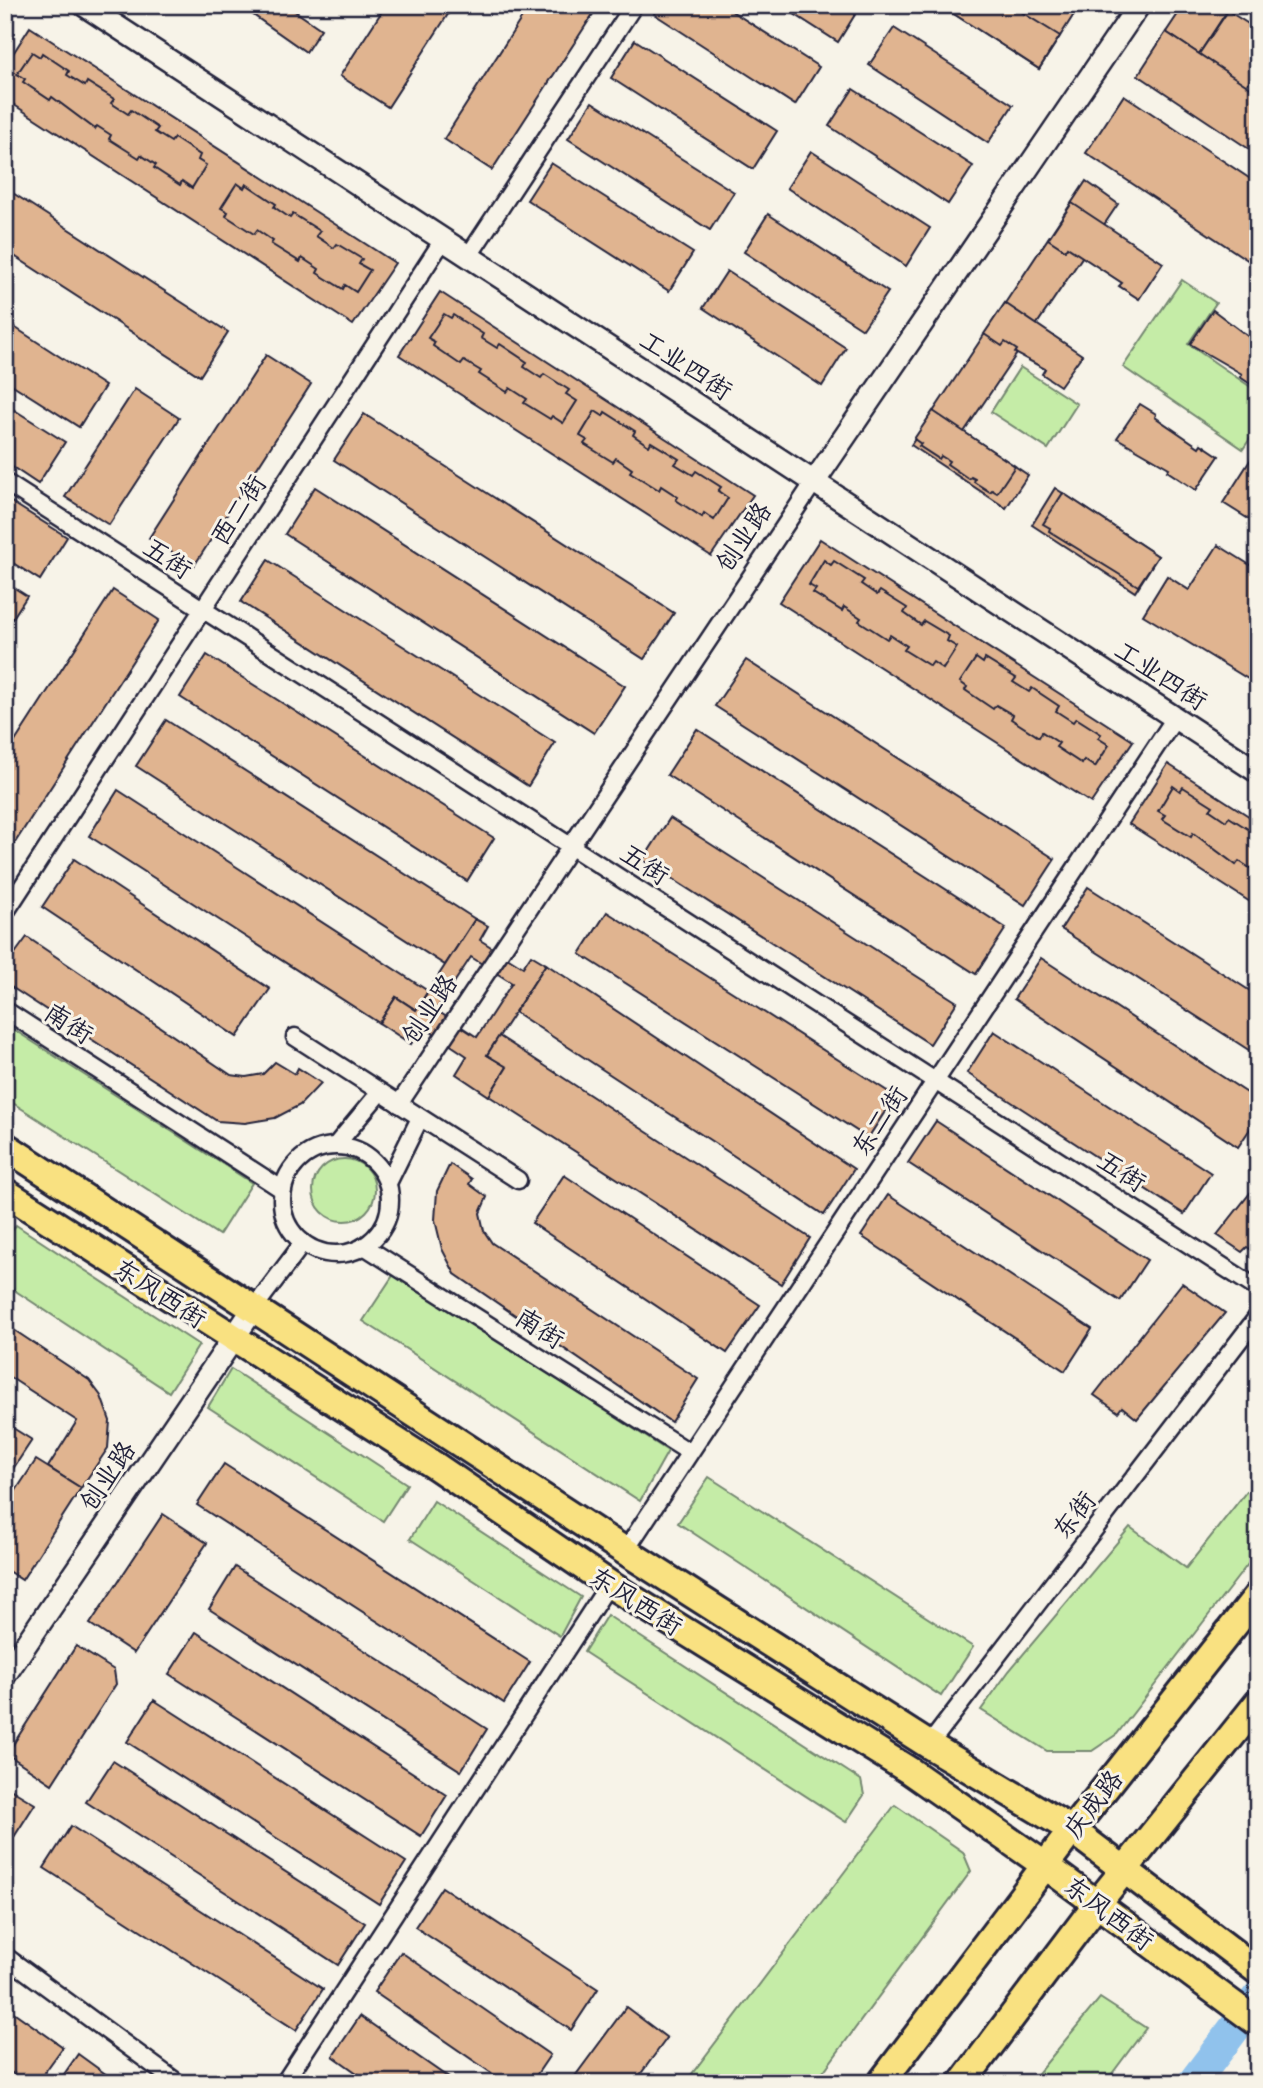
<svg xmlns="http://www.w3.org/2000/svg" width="1263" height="2088" font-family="Itim,'LXGW WenKai TC',sans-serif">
<rect width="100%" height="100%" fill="#f7f3e8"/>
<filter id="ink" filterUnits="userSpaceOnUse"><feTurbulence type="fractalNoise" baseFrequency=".0143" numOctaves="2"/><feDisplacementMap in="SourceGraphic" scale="14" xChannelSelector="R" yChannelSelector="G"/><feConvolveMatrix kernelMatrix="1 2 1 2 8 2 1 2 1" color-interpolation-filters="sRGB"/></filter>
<g filter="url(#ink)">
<g fill="#c5eca7" stroke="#748771" stroke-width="2">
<path d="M1182,280L1216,303L1188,344L1258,392V427L1243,449L1123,367Z"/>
<path d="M1020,367L1077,404L1048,449L991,412Z"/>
<path d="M5,1024L252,1183L219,1235L5,1098Z"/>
<circle cx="344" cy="1190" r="31"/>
<path d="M16,1225L199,1345L169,1392L5,1284V1242Z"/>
<path d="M394,1274L668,1451L640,1501L363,1321Z"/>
<path d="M231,1369L407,1484L383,1521L208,1407Z"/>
<path d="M709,1477L973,1647L941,1696L678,1523Z"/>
<path d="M1258,1477V1551L1117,1734L1092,1751H1047L981,1710L1009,1671L1130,1527L1186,1568Z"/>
<path d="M434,1501L581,1597L560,1636L410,1539Z"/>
<path d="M607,1615L861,1780L864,1795L846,1822L584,1652Z"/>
<path d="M895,1805L963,1852L971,1871L815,2083H685Z"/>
<path d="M1100,1998L1146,2028L1105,2083H1030Z"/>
</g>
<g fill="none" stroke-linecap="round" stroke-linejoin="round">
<path stroke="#90c2ec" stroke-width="32" d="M1193,2083L1258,1997"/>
</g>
<g fill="#e0b490" stroke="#22223b" stroke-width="2" fill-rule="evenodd">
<path d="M239,5H286L321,29L306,52Z"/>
<path d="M386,5H454L388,107L340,76Z"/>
<path d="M530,5H586L595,11L492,170L444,139Z"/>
<path d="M659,5H722L819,67L795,105L654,14Z"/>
<path d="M780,5H861L838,42Z"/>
<path d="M940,5H1080L1039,69Z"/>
<path d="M940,5H1010L1060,36L1039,69Z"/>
<path d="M1184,5H1231L1199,54L1166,32Z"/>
<path d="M1228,11L1258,30V68L1246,86L1199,54Z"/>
<path d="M30,27L395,263L353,325L5,99V66Z"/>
<path d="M894,28L1013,105L988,143L869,65Z"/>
<path d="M1166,32L1258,93V155L1138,75Z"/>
<path d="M635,40L777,131L753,169L611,78Z"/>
<path d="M32,52L40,57L42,53L69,71L67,75L85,86L87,82L114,99L111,103L128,114L131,110L158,128L155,132L171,142L174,138L200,155L198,160L206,165L192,188L182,181L180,185L154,168L156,165L141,155L139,158L109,139L111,135L97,126L95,129L52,97L50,100L23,82L25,79L17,74Z"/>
<path d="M853,89L973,166L948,204L829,126Z"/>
<path d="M1124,95L1258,184V267L1086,153Z"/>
<path d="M592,102L734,192L710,230L568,139Z"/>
<path d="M811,151L930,228L906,266L787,188Z"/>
<path d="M551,163L693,253L669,291L527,200Z"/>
<path d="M1086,181L1118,204L964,432L1028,475L1006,508L911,445Z"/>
<path d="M237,183L244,188L246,184L276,204L274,207L290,218L293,214L320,231L316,236L334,248L337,244L362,259L359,264L370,270L356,292L345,285L343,289L317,273L319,269L302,258L300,262L271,244L273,241L257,230L254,234L226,216L228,212L221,208Z"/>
<path d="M5,188L228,332L200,376L5,250Z"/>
<path d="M1072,203L1163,263L1139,299L1119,286L1122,283L1067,247L1065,250L1048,239Z"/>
<path d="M768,214L888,292L863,329L744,252Z"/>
<path d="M727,271L846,348L822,386L703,308Z"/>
<path d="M440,292L753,495L711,556L399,355Z"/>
<path d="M1005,303L1082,355L1060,386L1042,374L1045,369L1015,353L1017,350L1005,342L1002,346L984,334Z"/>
<path d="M1213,310L1258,344V389L1240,377L1242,374L1190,344Z"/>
<path d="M444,314L451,318L453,315L483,334L481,338L497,348L500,344L527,362L524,367L541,378L544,374L569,390L566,394L577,401L563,423L552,416L550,419L524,403L527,399L510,388L507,392L479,374L481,371L464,361L461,365L433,346L435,342L428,338Z"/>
<path d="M5,321L105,386L79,427L5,380Z"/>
<path d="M266,355L311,384L194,566L149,538Z"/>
<path d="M135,389L179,418L109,525L65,497Z"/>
<path d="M5,404L65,442L38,484L5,462Z"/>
<path d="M1140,404L1156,414L1155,417L1199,447L1201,444L1219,456L1196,490L1167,471L1169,468L1117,438Z"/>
<path d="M595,411L603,416L605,412L635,431L633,435L649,446L651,442L679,459L675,464L693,475L696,471L721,487L718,491L728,498L714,520L704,513L702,517L676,500L678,497L661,486L659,490L630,472L632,469L616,458L613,462L584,444L587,440L580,436Z"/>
<path d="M933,411L1015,466L997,493L992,490L990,492L974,482L975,479L971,477L969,479L947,464L949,461L941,456L939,459L919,446L921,444L914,439Z"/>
<path d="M364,414L674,613L644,659L334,460Z"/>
<path d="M1258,448V525L1223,503Z"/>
<path d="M315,487L625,686L594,733L285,534Z"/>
<path d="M1055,488L1158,556L1135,592L1032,525Z"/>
<path d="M1063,493L1158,556L1138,586L1049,531L1050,528L1043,524Z"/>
<path d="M5,498L67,537L40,580L5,558Z"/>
<path d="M820,539L1133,741L1091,803L779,602Z"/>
<path d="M1218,545L1258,570V685L1143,615L1167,576L1189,590Z"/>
<path d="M268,560L555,743L528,786L241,602Z"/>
<path d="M824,560L831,565L834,561L864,580L861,584L877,595L880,591L907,608L904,613L921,625L924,621L949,636L947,641L957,647L943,669L933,662L930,666L904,650L907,646L890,635L887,639L859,621L861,618L844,607L842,611L813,593L816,589L809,585Z"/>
<path d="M5,582L27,596L5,630Z"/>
<path d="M113,590L159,620L5,858V757Z"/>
<path d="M207,655L494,838L467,881L180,697Z"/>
<path d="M976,658L983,663L985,659L1016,678L1013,682L1029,692L1032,688L1059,706L1056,711L1073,722L1076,718L1101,734L1098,738L1109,745L1095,767L1084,760L1082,764L1056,747L1059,743L1042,732L1039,737L1011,719L1013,715L996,705L993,709L965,690L967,687L960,682Z"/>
<path d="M746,660L1055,859L1025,905L715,706Z"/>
<path d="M166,720L475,919L445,965L136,766Z"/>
<path d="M697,729L1006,928L976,974L667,775Z"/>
<path d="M1168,764L1258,822V907L1129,824Z"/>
<path d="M1173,786L1180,791L1183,787L1213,806L1210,810L1226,821L1229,817L1256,834L1253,839L1258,842V878L1253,876L1256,872L1239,861L1236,865L1193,833L1191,837L1162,819L1165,815L1158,811Z"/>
<path d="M118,790L428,991L416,1010L396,997L379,1023L89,836Z"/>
<path d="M670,818L957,1002L930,1044L643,860Z"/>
<path d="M74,859L270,989L237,1037L42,907Z"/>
<path d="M1088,887L1258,996V1056L1061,929Z"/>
<path d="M607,912L895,1096L868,1138L580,954Z"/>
<path d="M475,919L488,926L480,940L523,967L531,955L546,964L487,1055L507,1067L489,1096L456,1074L467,1056L422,1026L411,1044L379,1023L396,997L416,1010ZM471,957L512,983L477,1037L436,1010Z"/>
<path d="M27,937L231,1075L246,1077L263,1074L275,1062L295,1074L298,1068L321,1083L300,1105L275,1118L245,1123L217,1121L5,983V967Z"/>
<path d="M1041,958L1258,1100V1117L1238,1147L1014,999Z"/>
<path d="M546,964L854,1169L824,1215L515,1012Z"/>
<path d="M994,1031L1211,1173L1184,1214L967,1073Z"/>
<path d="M499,1036L810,1238L781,1284L489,1096L507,1067L487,1055Z"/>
<path d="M936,1121L1147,1260L1120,1301L908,1163Z"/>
<path d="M450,1164L472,1179L469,1184L487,1197L480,1213L484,1231L492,1243L698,1379L671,1422L455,1274L442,1249L435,1220L437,1191Z"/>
<path d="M564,1175L760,1305L727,1353L532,1223Z"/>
<path d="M1258,1183V1254L1247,1247L1242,1252L1217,1235Z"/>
<path d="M888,1195L1092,1329L1065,1371L861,1236Z"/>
<path d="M1182,1283L1225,1313L1137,1419L1122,1407L1118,1412L1094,1395Z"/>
<path d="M5,1324L89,1380L101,1396L110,1421L108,1448L81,1488L48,1467L77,1421L5,1374Z"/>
<path d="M5,1423L32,1440L5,1481Z"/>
<path d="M36,1460L81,1488L22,1580L5,1569V1507Z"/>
<path d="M224,1464L530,1662L504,1703L197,1505Z"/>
<path d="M163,1514L207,1543L134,1653L90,1624Z"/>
<path d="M235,1567L487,1729L461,1771L209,1609Z"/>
<path d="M196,1632L447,1795L421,1836L169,1674Z"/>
<path d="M76,1646L114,1670L116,1684L52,1784L7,1754Z"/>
<path d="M154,1700L406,1862L379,1904L127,1742Z"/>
<path d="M113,1761L365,1923L338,1965L86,1802Z"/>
<path d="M5,1786L35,1804L5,1851Z"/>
<path d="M71,1826L323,1989L296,2030L44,1868Z"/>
<path d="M442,1887L598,1989L571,2030L415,1927Z"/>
<path d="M401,1952L550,2055L531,2083H506L374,1992Z"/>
<path d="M5,2006L63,2047L37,2083H26L5,2068Z"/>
<path d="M626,2007L667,2038L634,2083H570Z"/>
<path d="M360,2016L456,2083H371L333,2056Z"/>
<path d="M78,2054L118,2083H58Z"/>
</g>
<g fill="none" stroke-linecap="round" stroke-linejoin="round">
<g stroke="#22223b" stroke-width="21">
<g id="minor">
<path d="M468,257L634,5"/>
<path d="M5,482L1258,1289"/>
<path d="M5,913L443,240"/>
<path d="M5,1010L283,1190"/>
<path d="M295,1037L518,1180"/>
<path d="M399,1104L814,482"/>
<path d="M336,1145L380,1092"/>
<circle cx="336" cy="1200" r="54"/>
<path d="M388,1183L420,1118"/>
<path d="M364,1246L689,1452"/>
<path d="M254,1308L303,1243"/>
<path d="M625,1551L1175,718"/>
<path d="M929,1745L1258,1316"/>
<path d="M5,1956L178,2083"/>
<path d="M284,2083L609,1584"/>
</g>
</g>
<g stroke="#22223b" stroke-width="26">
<g id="tertiary">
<path d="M84,5L1258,772"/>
<path d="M814,482L1139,5"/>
<path d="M5,1675L254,1308"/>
</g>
</g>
<g stroke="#22223b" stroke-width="32">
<g id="primary">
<path d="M5,1146L625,1551L929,1745L1072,1830L1258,1971"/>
<path d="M5,1192L437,1467L609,1584L910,1771L1046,1866L1258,2023"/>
<path d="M881,2083L1072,1830L1258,1595"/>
<path d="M962,2083L1096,1905L1258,1703"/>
</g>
</g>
<use href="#minor" stroke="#f7f3e8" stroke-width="16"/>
<use href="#tertiary" stroke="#f7f3e8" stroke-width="21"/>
<use href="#primary" stroke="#f9e181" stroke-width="26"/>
</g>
</g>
<g text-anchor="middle" stroke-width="6" stroke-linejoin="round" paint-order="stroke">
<g font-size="26" fill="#22223b" stroke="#f7f3e8">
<text transform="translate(686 365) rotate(33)" y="9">工业四街</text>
<text transform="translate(238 510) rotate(-57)" y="9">西二街</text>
<text transform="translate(743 537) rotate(-56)" y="9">创业路</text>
<text transform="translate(168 558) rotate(33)" y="9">五街</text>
<text transform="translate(1161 675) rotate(33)" y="9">工业四街</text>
<text transform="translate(645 864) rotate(33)" y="9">五街</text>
<text transform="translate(429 1009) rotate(-56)" y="9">创业路</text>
<text transform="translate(69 1023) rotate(33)" y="9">南街</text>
<text transform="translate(879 1121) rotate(-56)" y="9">东二街</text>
<text transform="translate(1122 1171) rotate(33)" y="9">五街</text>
<text transform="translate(160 1293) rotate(33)" y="9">东风西街</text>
<text transform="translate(540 1328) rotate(32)" y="9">南街</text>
<text transform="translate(107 1476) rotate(-56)" y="9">创业路</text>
<text transform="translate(1074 1515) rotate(-52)" y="9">东街</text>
<text transform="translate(636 1601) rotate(32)" y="9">东风西街</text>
<text transform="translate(1093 1804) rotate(-52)" y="9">庆成路</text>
<text transform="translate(1109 1913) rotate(37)" y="9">东风西街</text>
</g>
</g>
<rect width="1263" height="2088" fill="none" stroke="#f7f3e8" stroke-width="28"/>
<rect x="14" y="14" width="1235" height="2060" fill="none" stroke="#22223b" stroke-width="2.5" filter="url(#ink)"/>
</svg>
